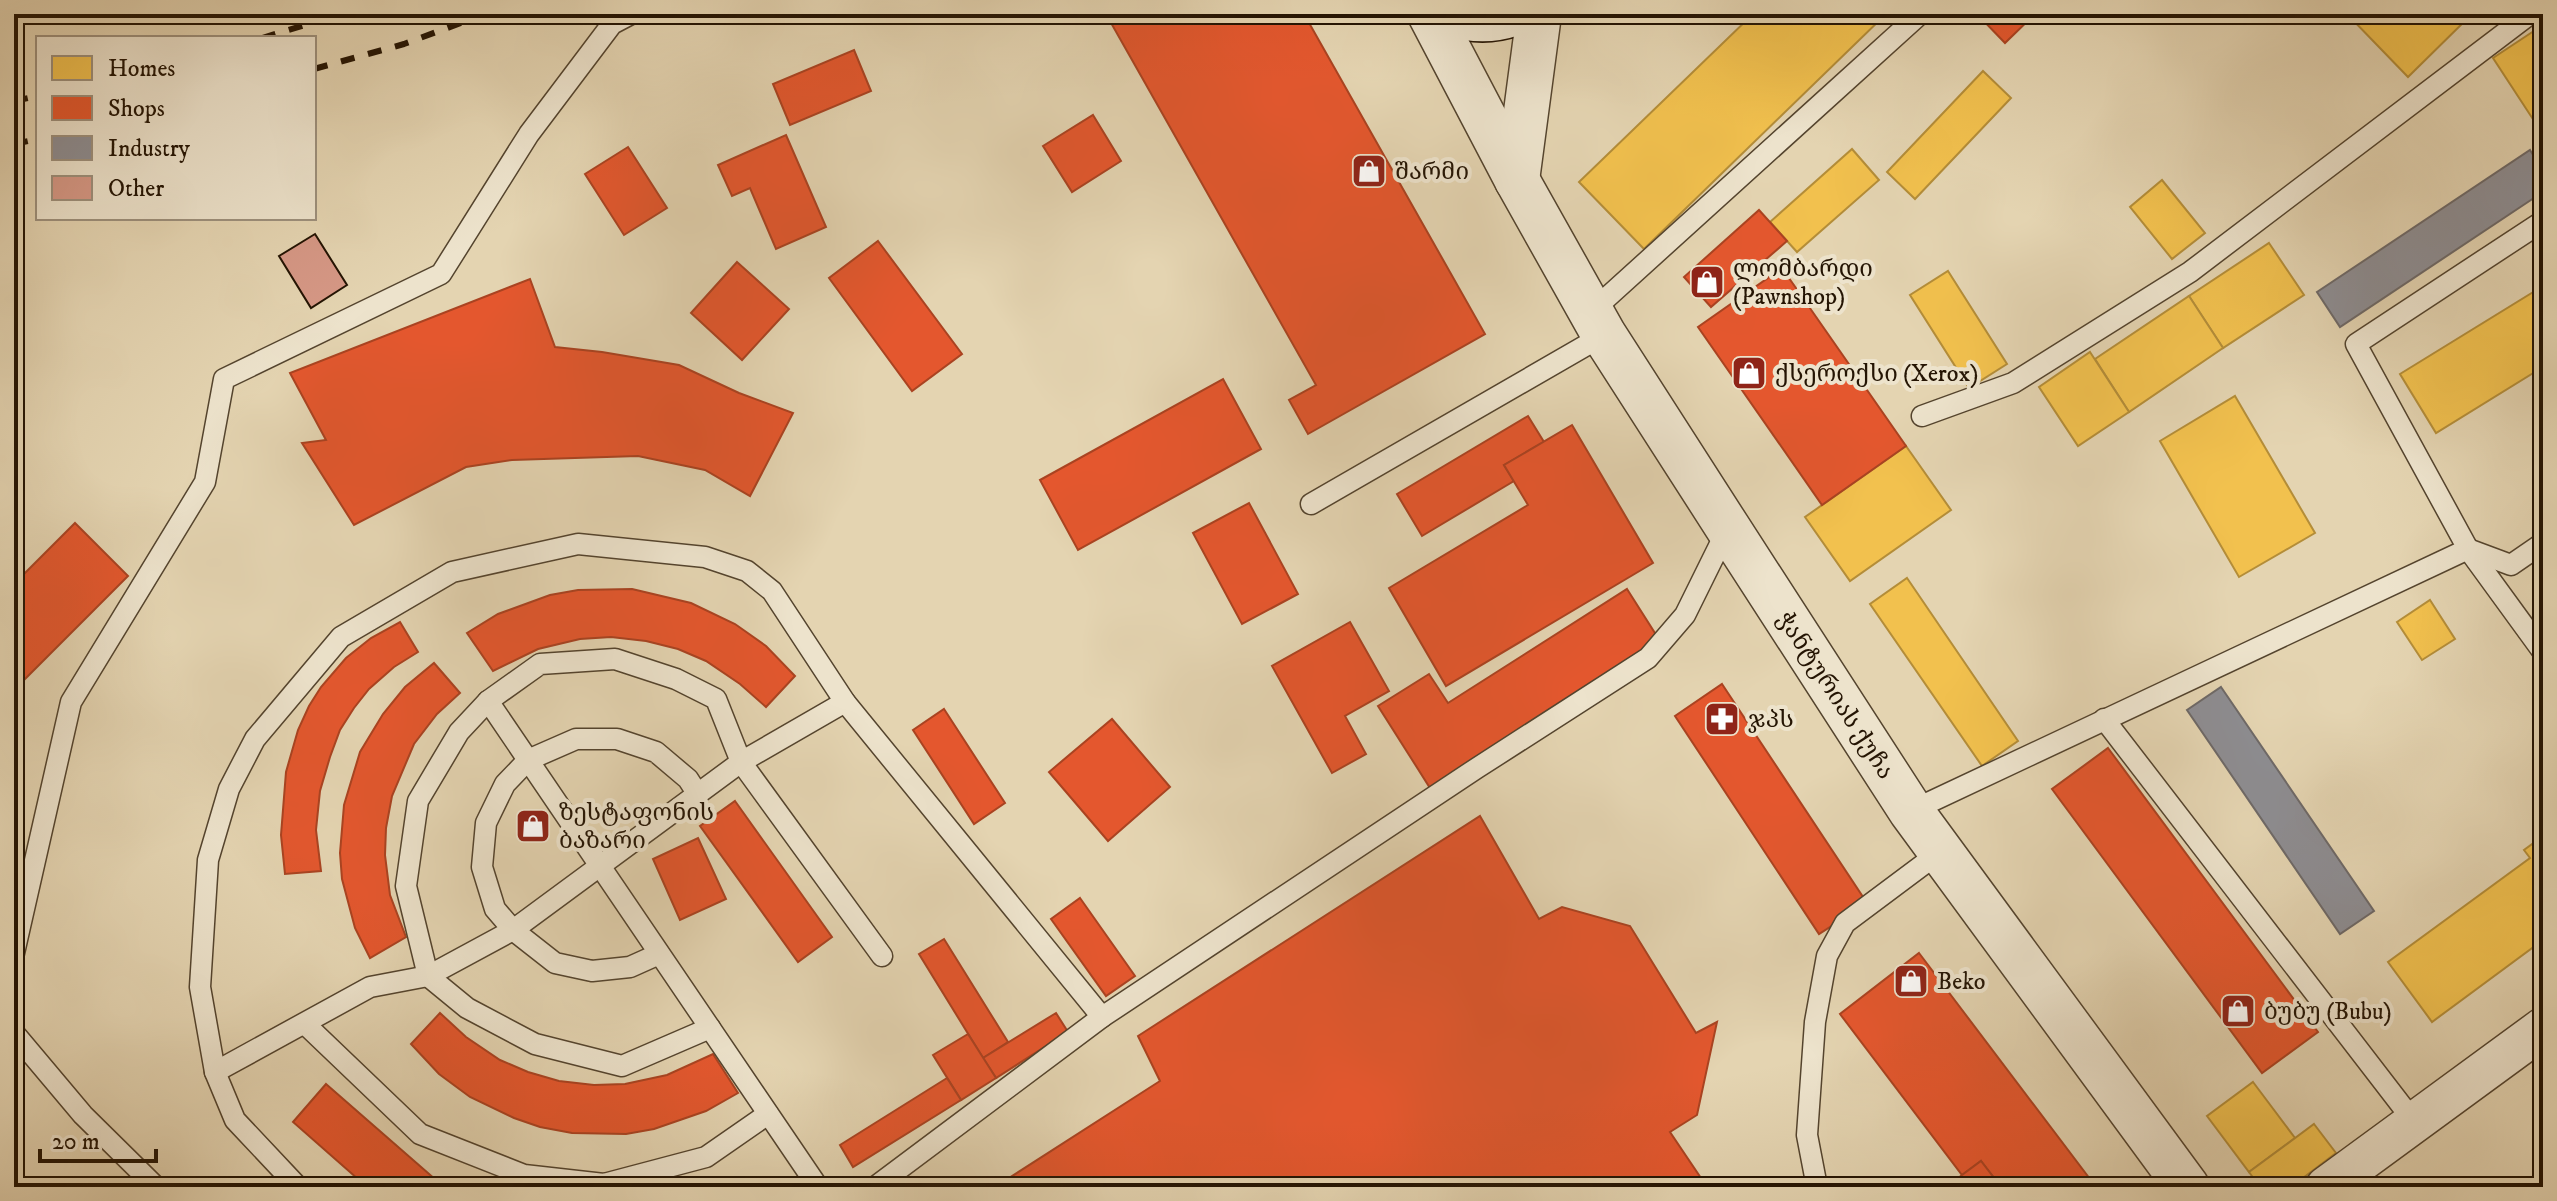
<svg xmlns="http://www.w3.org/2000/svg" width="2557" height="1201" font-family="'IM FELL DW Pica','Noto Serif Georgian',serif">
<rect width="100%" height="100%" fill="#e4d4b1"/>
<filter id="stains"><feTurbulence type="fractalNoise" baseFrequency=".0025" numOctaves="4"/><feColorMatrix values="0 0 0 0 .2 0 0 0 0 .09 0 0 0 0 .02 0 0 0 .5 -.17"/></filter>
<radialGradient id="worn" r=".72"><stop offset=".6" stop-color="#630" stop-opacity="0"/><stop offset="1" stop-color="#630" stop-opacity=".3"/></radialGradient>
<g fill="#f2c14e" stroke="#b48d38" stroke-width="2">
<path d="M1753,14H1886L1644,249L1579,182Z"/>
<path d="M2347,14H2472L2408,77Z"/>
<path d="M2543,25V132L2542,133L2493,58Z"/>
<path d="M1983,71L2011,98L1915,199L1887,172Z"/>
<path d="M1852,149L1879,180L1797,252L1770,222Z"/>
<path d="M2162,180L2205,233L2172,259L2130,207Z"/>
<path d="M2269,243L2304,295L2223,348L2189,296Z"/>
<path d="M1948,271L2007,364L1969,388L1910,295Z"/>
<path d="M2543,286V367L2436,433L2400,374Z"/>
<path d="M2189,296L2223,348L2129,412L2095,359Z"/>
<path d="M2090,352L2129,412L2078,446L2039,387Z"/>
<path d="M2235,396L2315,533L2239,577L2160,441Z"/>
<path d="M1906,446L1951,510L1850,581L1805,517Z"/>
<path d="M1907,578L2018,741L1982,766L1870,604Z"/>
<path d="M2430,600L2455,639L2422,660L2397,622Z"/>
<path d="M2543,836V940L2432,1022L2388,962L2530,858L2524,850Z"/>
<path d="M2253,1082L2295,1138L2249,1172L2207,1116Z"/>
<path d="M2314,1124L2336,1153L2291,1187H2260L2249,1172Z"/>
</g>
<g fill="#e4572e" stroke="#aa4321" stroke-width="2">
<path d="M1106,14H1304L1485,334L1308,434L1289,400L1316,385Z"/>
<path d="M1977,14H2035L2005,43Z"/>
<path d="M854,50L871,91L790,125L773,84Z"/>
<path d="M1093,115L1121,161L1072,192L1043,146Z"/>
<path d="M786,135L826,227L776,249L750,188L732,196L718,165Z"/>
<path d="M628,147L667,208L624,235L585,174Z"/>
<path d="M1759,210L1787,241L1711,307L1684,277Z"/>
<path d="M878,241L962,354L912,391L829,278Z"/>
<path d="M737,262L789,309L742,360L691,313Z"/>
<path d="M1782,268L1906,446L1822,505L1698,327Z"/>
<path d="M530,279L555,347L602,352L679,365L739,393L793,413L750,496L705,470L638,456L512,460L466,467L354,525L302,443L326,440L290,373Z"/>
<path d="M1223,379L1261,449L1078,550L1040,480Z"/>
<path d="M1528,416L1544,442L1504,465L1514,481L1422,536L1397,494Z"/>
<path d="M1572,425L1653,563L1446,686L1389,588L1528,505L1504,465Z"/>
<path d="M1249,503L1298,594L1242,624L1193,533Z"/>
<path d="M75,523L128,576L14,690V584Z"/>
<path d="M632,589L691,603L735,624L766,646L795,676L766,707L740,684L706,661L678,649L646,641L611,637L580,639L538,649L493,671L467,633L498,614L550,595L578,590Z"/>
<path d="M1627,589L1660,641L1430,788L1378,706L1429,674L1448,703Z"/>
<path d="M400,622L418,652L394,667L369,689L354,708L340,730L330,757L320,791L316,830L321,871L285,874L281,835L286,772L298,730L309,706L321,687L346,658L371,638Z"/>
<path d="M1350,622L1389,691L1345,716L1366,754L1332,773L1272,666Z"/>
<path d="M434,663L460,693L437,714L414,744L392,796L386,828L385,855L390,895L406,937L370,958L355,928L342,879L340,853L344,805L360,752L383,714L405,687Z"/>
<path d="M1722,684L1867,903L1819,934L1675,716Z"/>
<path d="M944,709L1005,803L974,824L913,730Z"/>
<path d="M1112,719L1170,787L1108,841L1049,772Z"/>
<path d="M2108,748L2318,1032L2262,1073L2052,789Z"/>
<path d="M735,801L832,937L798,962L700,826Z"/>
<path d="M1480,816L1539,919L1562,907L1630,926L1696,1033L1717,1022L1697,1115L1670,1132L1707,1187H995L1160,1081L1138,1036Z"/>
<path d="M698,838L726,899L680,920L653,859Z"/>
<path d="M1080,898L1135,976L1106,996L1051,919Z"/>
<path d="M944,939L1008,1042L983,1058L919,954Z"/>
<path d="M1919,953L2096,1187H2001L1981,1161L1962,1175L1840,1014Z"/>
<path d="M440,1013L466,1037L500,1060L528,1072L559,1081L594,1085L625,1084L667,1075L713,1054L738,1093L706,1111L654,1129L626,1134L572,1133L540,1127L514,1118L470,1097L439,1074L411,1044Z"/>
<path d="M1056,1013L1068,1032L996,1078L983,1058Z"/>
<path d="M968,1034L996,1078L961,1100L933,1055Z"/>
<path d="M947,1078L961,1100L853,1167L840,1145Z"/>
<path d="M326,1084L444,1187H367L293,1122Z"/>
<path d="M1981,1161L2001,1187H1947L1962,1175Z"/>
</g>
<g fill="#8d8d92" stroke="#6e6967" stroke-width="2">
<path d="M2530,150L2543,171V192L2340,327L2317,292Z"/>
<path d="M2221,687L2374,911L2340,934L2187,710Z"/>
</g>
<path fill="#d69886" stroke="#241403" stroke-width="2" d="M315,234L347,285L311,308L279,256Z"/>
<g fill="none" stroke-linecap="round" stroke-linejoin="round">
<g stroke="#54442e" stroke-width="23">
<g id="service">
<path d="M2543,221L2356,344L2468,549L2543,652"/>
<path d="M1591,312L1920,14"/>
<path d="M1922,416L2013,383L2190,272L2530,14"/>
<path d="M1311,504L1604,335"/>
<path d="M488,701L818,1187"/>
<path d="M2104,719L2415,1123"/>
<path d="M1911,811L2468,549L2511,565L2543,543"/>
<path d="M14,953L71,702L205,482L224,379L441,274L529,134L612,24L631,14"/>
<path d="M659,954L630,967L592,971L555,963L513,930L495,909L482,867L486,823L505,784L528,760L576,739H617L656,752L688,779L697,793"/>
<path d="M305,1024L420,1134L524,1175L604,1184L706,1157L768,1114"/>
<path d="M710,1028L622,1066L535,1044L467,1008L428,976L406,886L418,801L459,732L488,701L540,664L615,659L676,679L716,699L741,762L882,956"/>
<path d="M14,1033L83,1115L156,1187"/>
<path d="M215,1072L370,987L428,976L513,930L741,762L845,702"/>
<path d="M298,1187L235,1120L215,1072L200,987L208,860L229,789L255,739L341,637L452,572L578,544L705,557L747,571L772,591L845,702L1102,1017"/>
<path d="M875,1187L1102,1017L1477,768L1648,658L1685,615L1728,528"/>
<path d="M1817,1187L1807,1135L1815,1022L1827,956L1845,923L1940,852"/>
</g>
</g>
<g stroke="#54442e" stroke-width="43">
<path id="minor" d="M2326,1187L2543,1028"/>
</g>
<g stroke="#54442e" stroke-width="47">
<g id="tertiary">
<path d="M1430,14L1517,180L1604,335L1728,528L1911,811L2187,1187"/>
<path d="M1517,180L1539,14"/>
</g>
</g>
<g stroke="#241403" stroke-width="47">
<path id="secondary" d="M1452,14C1472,21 1493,21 1513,14"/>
</g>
<use href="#service" stroke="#ede3cc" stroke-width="20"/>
<use href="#minor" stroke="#ede3cc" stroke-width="40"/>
<use href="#tertiary" stroke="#ede3cc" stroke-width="44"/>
<use href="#secondary" stroke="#ede3cc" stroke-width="44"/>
<g stroke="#241403" stroke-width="6" stroke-dasharray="14 14" stroke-linecap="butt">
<path d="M262,38L342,14"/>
<path d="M314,69L404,44L485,14"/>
<path d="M14,101L38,96"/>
<path d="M14,144L38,139"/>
</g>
</g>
<defs>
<g id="shop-square" transform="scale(1.8)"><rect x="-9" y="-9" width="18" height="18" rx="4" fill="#8f2418" stroke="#ede3cc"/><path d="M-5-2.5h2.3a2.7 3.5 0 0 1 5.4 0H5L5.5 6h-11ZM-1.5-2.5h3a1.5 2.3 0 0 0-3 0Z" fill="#fff"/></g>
<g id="pharmacy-square" transform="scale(1.8)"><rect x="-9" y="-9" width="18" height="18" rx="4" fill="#8f2418" stroke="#ede3cc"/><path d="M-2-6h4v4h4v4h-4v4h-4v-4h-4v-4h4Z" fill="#fff"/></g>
</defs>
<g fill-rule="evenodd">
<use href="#shop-square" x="1369" y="171"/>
<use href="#shop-square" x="1707" y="282"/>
<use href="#shop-square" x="1749" y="373"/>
<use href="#pharmacy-square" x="1722" y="719"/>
<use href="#shop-square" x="533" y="826"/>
<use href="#shop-square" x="1911" y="981"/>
<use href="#shop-square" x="2238" y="1011"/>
</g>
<g text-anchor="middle" stroke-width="8" stroke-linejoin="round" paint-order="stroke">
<g font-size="24" fill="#241403" stroke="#ede3cc" text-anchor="start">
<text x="1395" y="179">შარმი</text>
<text x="1733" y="276">ლომბარდი<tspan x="1733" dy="28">(Pawnshop)</tspan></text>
<text x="1775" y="381">ქსეროქსი (Xerox)</text>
<text x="1748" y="727">ჯპს</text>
<text x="559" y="820">ზესტაფონის<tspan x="559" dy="28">ბაზარი</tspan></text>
<text x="1937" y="989">Beko</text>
<text x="2264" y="1019">ბუბუ (Bubu)</text>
</g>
<g font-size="24" fill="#241403" stroke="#ede3cc">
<text transform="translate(1836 695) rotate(57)" y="8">ჭანტურიას ქუჩა</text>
</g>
</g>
<rect width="2557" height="1201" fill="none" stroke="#e4d4b1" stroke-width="48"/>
<rect x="16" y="16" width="2525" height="1169" fill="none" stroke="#241403" stroke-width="4"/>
<rect x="24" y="24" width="2509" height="1153" fill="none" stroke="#241403" stroke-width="2"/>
<rect x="36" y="36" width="280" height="184" fill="#ede3cc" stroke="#9d907c" stroke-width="2"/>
<rect x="52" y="56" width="40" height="24" fill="#f2c14e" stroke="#9d907c" stroke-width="2"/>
<text x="108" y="76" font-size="24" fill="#241403">Homes</text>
<rect x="52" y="96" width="40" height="24" fill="#e4572e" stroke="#9d907c" stroke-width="2"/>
<text x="108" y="116" font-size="24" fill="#241403">Shops</text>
<rect x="52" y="136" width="40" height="24" fill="#8d8d92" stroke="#9d907c" stroke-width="2"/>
<text x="108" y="156" font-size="24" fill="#241403">Industry</text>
<rect x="52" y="176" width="40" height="24" fill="#d69886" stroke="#9d907c" stroke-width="2"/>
<text x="108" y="196" font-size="24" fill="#241403">Other</text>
<path d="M40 1149v12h116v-12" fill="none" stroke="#241403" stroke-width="4"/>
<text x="52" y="1149" font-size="24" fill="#241403" stroke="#ede3cc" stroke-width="6" paint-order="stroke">20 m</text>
<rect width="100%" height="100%" filter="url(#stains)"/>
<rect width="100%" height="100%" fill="url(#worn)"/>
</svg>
